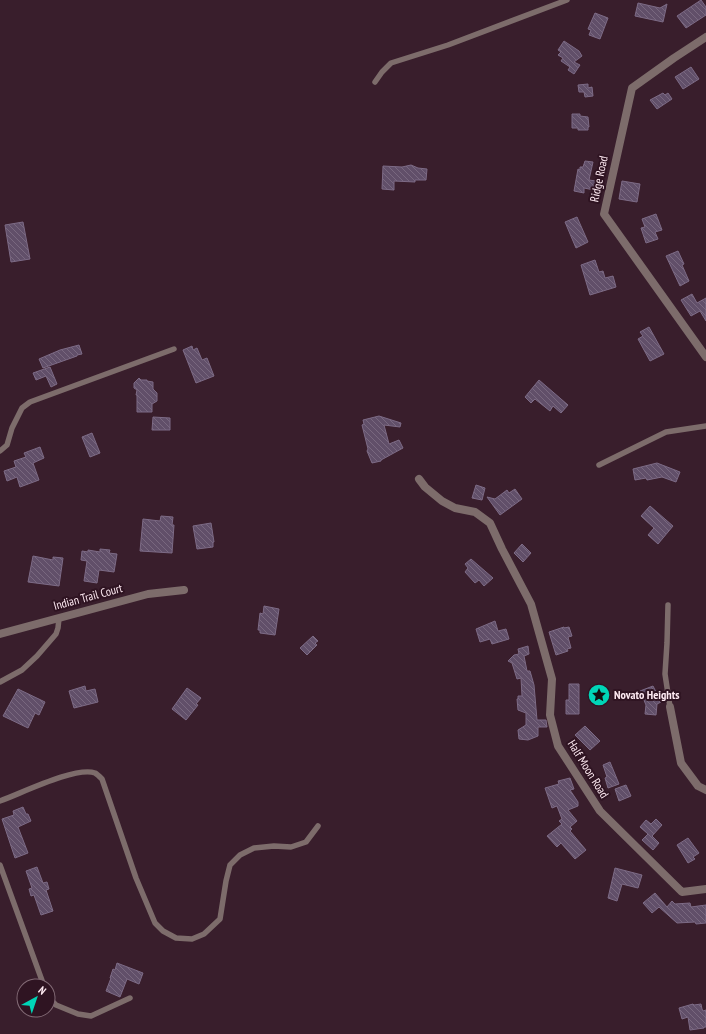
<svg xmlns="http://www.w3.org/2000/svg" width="706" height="1034" font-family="'PT Sans Narrow',sans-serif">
<defs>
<pattern id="building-back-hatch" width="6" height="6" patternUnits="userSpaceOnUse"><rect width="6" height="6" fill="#614f69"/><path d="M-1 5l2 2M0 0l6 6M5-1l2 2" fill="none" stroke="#79687f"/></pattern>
</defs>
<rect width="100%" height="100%" fill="#391e2c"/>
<g fill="url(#building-back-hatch)" stroke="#7d6b86">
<path d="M701,0L706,7V15L686,28L677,16Z"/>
<path d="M638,3L660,8L667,4L663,22L635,16Z"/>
<path d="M595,13L608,18L600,39L589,35L591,30L588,29Z"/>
<path d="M564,41L579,51L582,56L574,62L580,65L574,74L568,70L570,67L561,61L563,58L558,55L561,52L558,50Z"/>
<path d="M691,67L699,79L683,89L675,77Z"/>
<path d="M588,84V88L592,87L593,96L585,97L584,92H579L578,85Z"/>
<path d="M663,93L665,95L668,93L672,99L657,109L650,100Z"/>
<path d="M572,114H580V116L588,117L589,127H588V130H578V128H572Z"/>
<path d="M585,161L593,162L589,180L596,181L594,190L584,188V193L574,191L578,169L580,170V167H583Z"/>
<path d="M411,165L418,168L427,169L426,180H415V182L394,181V190L382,189L383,166L402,167Z"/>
<path d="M622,181L640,184L637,202L619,199Z"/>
<path d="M656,214L662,230L655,232L658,239L646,243L641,228L645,227L642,219Z"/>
<path d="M577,217L588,242L576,248L565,222Z"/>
<path d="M23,222L30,259L11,262L5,225Z"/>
<path d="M678,251L684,264L682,265L689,281L680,286L666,256Z"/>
<path d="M595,260L599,272L603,271L605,278L613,276L616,287L590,295L581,265Z"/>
<path d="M692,294L697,303L706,298V321L700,311L691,316L681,300Z"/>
<path d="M649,327L664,354L650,361L638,339L643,336L640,332Z"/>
<path d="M79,345L82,354L77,355V356L43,368L39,359L60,350Z"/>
<path d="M192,346L193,350L197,348L202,360L207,358L214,376L196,383L183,350Z"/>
<path d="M50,367L57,384L51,387L46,376L36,380L33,373Z"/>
<path d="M139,378L141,380H147V381L153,382V389L157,393V401L152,404V412H137V395H136L137,390L134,388V383Z"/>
<path d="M539,380L568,405L561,413L553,406L550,411L535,399L531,403L525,397Z"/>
<path d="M379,416L401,423L400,427L384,425L389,444L399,440L403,448L381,460V461L372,463L367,451L368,449L362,425L364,424L363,420Z"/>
<path d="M153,417L170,418V430H152Z"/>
<path d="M92,433L100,453L90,457L82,437Z"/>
<path d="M40,447L44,458L33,463L39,480L20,487L17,477L7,481L4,471L16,467L14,461L26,457L24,453Z"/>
<path d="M657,463L680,472L676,482L662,477L647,480L646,478L635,480L633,469Z"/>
<path d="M476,485L485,488L482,500L472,498Z"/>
<path d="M515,489L522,499L500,515L487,497L495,499L507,490L509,493Z"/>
<path d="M650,506L673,526L658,544L648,535L654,528L641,516Z"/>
<path d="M161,516L173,517L172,525H174L172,553L140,551L143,519L160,521Z"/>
<path d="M211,523L214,542H213V547L197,549L193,526Z"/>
<path d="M522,544L531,553L523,562L514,553Z"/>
<path d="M100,549L110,550L109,553L117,554L114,572L99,570L97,583L84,581L87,561L81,560L82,551L88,552V550L100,552Z"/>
<path d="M33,556L53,560V557L63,558L59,586L28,582Z"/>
<path d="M471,559L493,578L484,586L479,580L475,583L465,572L468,568L465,564Z"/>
<path d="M264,606L279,609L275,635L260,633V630H258L260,613L263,614Z"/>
<path d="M495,621L498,631L506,629L509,639L492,644L490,639L480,642L476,629Z"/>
<path d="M564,627V628L569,627L572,636L568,637L571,648L567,649L568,651L556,655L549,632Z"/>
<path d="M313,636L318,641L315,643L317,645L307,655L300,648Z"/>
<path d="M528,646L529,654L524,656L527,671H530L534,685L537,720H546L547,727H538V736L528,740L519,739L518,730L526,725V713L518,710L517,699H518V696H522L521,678L517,679L512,663L508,661L514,655L519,654L518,649Z"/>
<path d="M569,684H579V714H566V700H569Z"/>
<path d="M85,686L86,691L95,689L98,702L74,708L69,691Z"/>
<path d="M653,686L661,702L657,704L656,715L645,714L646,705L640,691Z"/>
<path d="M187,688L201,698L196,704L198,705L186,720L172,709Z"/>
<path d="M18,689L45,702L39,715L35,713L28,728L3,716Z"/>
<path d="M585,726L600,741L590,750L575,735Z"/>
<path d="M610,762L619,784L608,788L605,778L607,777L603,765Z"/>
<path d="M570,778L574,789L570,790L578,802V806L568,810L577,821L570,827L572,829L570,831L586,850L575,859L561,843L557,847L547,836L562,824L559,821L562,819L557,806L552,808L545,788L559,784L558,781Z"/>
<path d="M626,785L631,796L619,801L615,789Z"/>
<path d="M23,807L26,814H28L31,821L18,827L28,853L15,858L2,819L14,815L13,811Z"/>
<path d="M656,819L662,825L652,836L659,843L653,850L642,840L648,834L640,827L646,820L651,824Z"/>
<path d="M688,838L699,853L693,857L695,859L688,863L677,845Z"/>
<path d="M37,867L43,883L47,882L49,889L46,890L53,911L41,915L34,895L31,896L29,889L32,888L26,871Z"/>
<path d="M615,868L642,875L638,888L622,884L617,901L608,898Z"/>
<path d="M655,893L667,907L672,901L675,904L690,903L691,907L706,905V923L696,924L695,922L677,923L659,907L652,913L643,903Z"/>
<path d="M117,963L143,973L139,984L127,979L120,997L106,991L111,978H110L113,969L115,970Z"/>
<path d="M693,1004L694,1005L701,1004L702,1009L703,1011L706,1010V1027H704V1028L690,1030L688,1017L682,1019L679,1008Z"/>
</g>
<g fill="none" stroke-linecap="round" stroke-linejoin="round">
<g stroke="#7d6c6b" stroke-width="5.5">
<path d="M375,82L382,72L391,63L448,45L567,0"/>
<path d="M0,451L7,445L12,428L22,408L30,402L174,349"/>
<path d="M599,465L666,432L706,426"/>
<path d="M668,605L667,643L665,674L670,707"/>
<path d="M0,682L22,670L37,656L56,634L58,628L59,618"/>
<path d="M0,801C20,794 76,766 95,773C97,774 100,777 102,779L136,878L155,923L163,931L176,938L192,939L204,934L220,919L226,881L230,865L240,855L254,848L274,846L291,847L306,842L318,826"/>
<path d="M0,865L44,986"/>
<path d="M48,997L56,1005L78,1014L91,1016L130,998"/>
</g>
<g stroke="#7d6c6b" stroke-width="8">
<path d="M706,37L674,58L632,88L604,214L706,357"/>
<path d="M419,479L425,487L442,501L455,508L475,512L490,523L502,549L531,604L552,679L550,715L558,746L600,811L682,892L706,889"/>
<path d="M0,634L148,594L184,590"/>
<path d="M670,707L681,763L698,786L706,790"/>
</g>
</g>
<defs>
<g id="sight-disc" transform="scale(1.15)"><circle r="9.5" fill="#00d5b7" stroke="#2f1422"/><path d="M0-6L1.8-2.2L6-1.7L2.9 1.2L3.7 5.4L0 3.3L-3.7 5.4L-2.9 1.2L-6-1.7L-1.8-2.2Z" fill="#111"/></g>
</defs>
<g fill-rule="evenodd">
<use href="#sight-disc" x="599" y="695"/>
</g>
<g text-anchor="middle" stroke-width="4" stroke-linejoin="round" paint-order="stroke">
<g font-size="12" fill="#feeaf2" stroke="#2f1422">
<text transform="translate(599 179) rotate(-78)" y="4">Ridge Road</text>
<text transform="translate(88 597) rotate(-15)" y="4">Indian Trail Court</text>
<text transform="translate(588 769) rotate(58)" y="4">Half Moon Road</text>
</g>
<g font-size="12" font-weight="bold" fill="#feeaf2" stroke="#2f1422" text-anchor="start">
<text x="614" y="699">Novato Heights</text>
</g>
</g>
<g transform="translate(36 998) rotate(40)"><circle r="19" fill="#2f1422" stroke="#826a75"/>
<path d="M0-3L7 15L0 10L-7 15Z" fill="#00d5b7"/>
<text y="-6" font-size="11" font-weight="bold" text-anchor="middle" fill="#feeaf2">N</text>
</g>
</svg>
